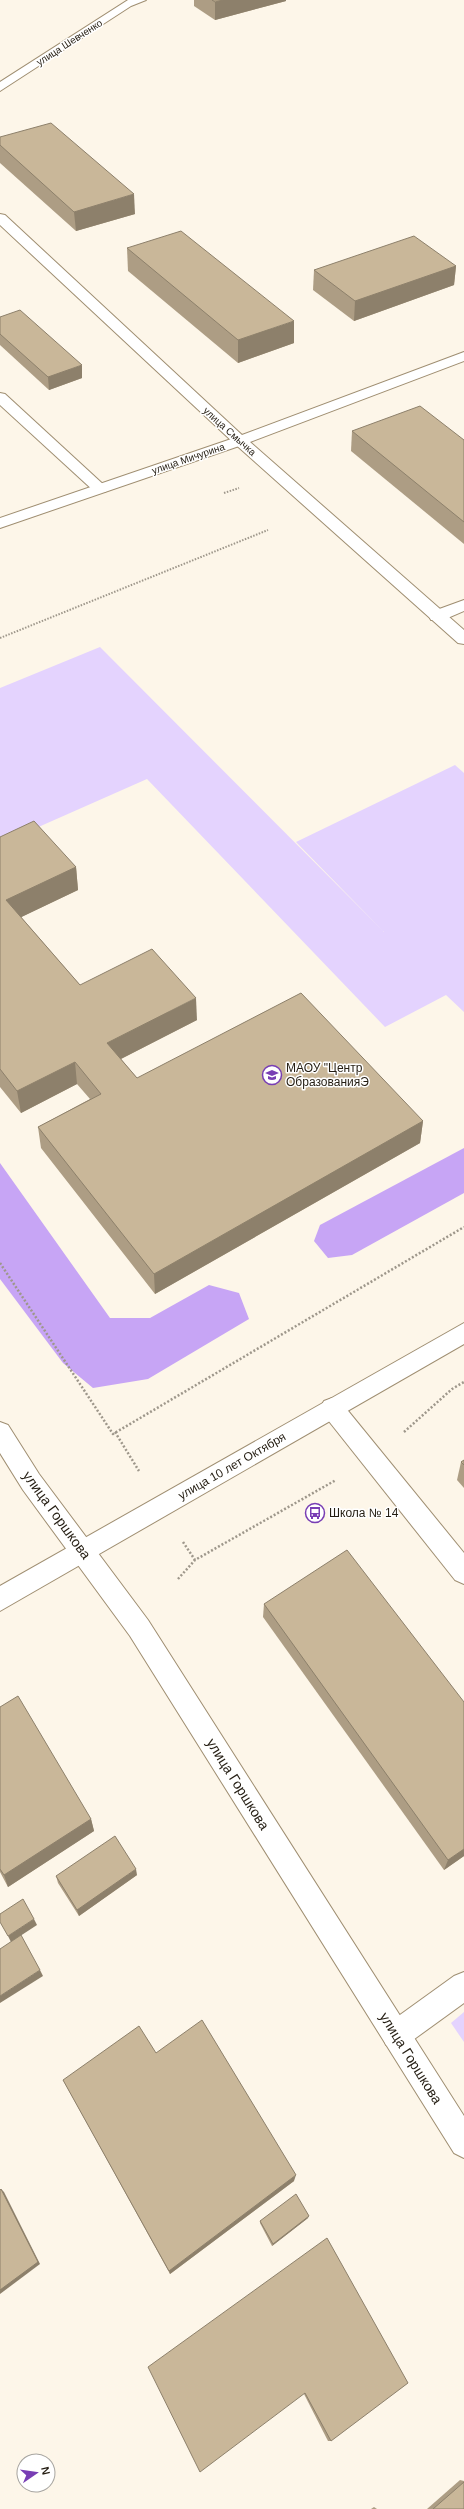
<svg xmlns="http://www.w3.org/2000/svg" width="464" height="2509" font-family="Arial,sans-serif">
<rect width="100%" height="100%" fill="#fdf6e9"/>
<g fill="#e4d3fe">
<path d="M100,647L384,932L296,842L455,765L464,773V1012L446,995L385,1027L147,779L0,844V688Z"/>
<path d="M464,2012V2042L451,2023Z"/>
</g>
<g fill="#c7a5f5">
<path d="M464,1148V1193L352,1255L328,1258L314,1241L320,1225Z"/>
<path d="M0,1163L110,1318H150L209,1285L239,1293L249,1319L148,1379L93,1388L63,1363L0,1279Z"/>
</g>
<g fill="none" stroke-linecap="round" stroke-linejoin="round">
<g stroke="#9f8e71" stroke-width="2">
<g id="service">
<path d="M0,393L5,394L105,486L108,489L105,492H95L0,405Z"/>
<path d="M464,600V611L443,620H431L429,616L431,612Z"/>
<path d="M332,1398L340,1401L464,1553V1584L455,1580L324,1415L320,1408L324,1401Z"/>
<path d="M464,1972V2003L406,2045L396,2049L386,2045L382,2035L386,2025L454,1976Z"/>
</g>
</g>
<g stroke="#9f8e71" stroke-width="2">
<g id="minor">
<path d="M128,0H146L131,6L0,91V82Z"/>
<path d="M240,436L245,438L248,441L245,444L0,528V518Z"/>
<path d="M0,1422L8,1425L39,1474L148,1620L464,2116V2158L454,2153L130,1636L23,1490L0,1453Z"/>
</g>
</g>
<g stroke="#9f8e71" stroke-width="2">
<g id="tertiary">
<path d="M0,214L5,215L242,435L464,352V361L250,442L464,630V644L458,643L235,444L0,225Z"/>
<path d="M464,1323V1344L0,1611V1586Z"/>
</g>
</g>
<g stroke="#9e978b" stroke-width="2" stroke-dasharray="1.5 1.5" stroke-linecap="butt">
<path d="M224,493L239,488"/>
<path d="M0,638L268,530"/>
</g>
<g stroke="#9e978b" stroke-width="2.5" stroke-dasharray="2 2" stroke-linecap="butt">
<path d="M0,1263L113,1434L464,1227"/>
<path d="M115,1432L139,1471"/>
<path d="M404,1432L452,1389L464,1382"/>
<path d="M183,1542L195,1560"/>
<path d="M178,1579L195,1560L336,1480"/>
</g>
<use href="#service" fill="#fff" fill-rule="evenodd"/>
<use href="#minor" fill="#fff" fill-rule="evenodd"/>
<use href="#tertiary" fill="#fff" fill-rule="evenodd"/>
</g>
<g fill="#ad9d84">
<path d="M194,0H286V1L215,20L194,6Z"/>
<path d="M0,137L135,214L76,231L0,163Z"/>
<path d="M127,248L294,343L238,363L128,271Z"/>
<path d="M456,266L454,285L354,321L313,290L314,270Z"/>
<path d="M0,317L82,378L49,390L0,345Z"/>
<path d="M352,431L464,440V544L351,451Z"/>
<path d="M0,837L76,867L78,890L21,917L80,985L197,1020L121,1059L137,1078L423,1121L420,1143L155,1294L41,1148L38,1127L90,1099L77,1084L21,1113L0,1087Z"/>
<path d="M464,1460V1488L457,1480L461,1462Z"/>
<path d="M264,1604L464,1702V1856L444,1870L263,1617Z"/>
<path d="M0,1707L91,1819L94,1831L8,1887L0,1872Z"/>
<path d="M137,1875L79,1916L58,1883L56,1876Z"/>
<path d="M63,2080L294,2181L170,2274Z"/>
<path d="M308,2218L272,2246L260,2223V2221Z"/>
<path d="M327,2238L331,2441H328L304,2394Z"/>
<path d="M460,2480L464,2481V2509H427Z"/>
<path d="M374,2507L377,2509H371Z"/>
</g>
<g fill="#8d806b">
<path d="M223,0H286V1L215,20V2Z"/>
<path d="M134,194L135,214L76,231L74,212Z"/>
<path d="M456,266L454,285L354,321L355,301Z"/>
<path d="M294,321V343L238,363V340Z"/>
<path d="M82,365V378L49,390L48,377Z"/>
<path d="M76,867L78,890L9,923L6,900Z"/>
<path d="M196,998L197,1020L109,1065L107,1043Z"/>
<path d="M75,1062L77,1084L21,1113L17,1091Z"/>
<path d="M423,1121L420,1143L155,1294L154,1274Z"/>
<path d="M91,1819L94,1831L8,1887L4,1875Z"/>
<path d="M464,1849V1856L444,1870L448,1860Z"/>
<path d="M136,1869L137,1875L79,1916L77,1910Z"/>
<path d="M34,1919L37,1925L11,1942L8,1936Z"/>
<path d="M40,1970L43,1976L0,2003V1996Z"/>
<path d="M296,2175L294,2181L170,2274L169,2271Z"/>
<path d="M1,2189L4,2192L40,2264L0,2294Z"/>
<path d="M309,2216L308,2218L272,2246L273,2244Z"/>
</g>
<g fill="#c9b799" stroke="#8d806b">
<path d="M212,0H223L215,2Z"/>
<path d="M51,123L134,194L74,212L0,145V137Z"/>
<path d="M181,231L294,321L238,340L127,248Z"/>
<path d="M414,236L456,266L355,301L314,270Z"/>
<path d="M20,310L82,365L48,377L0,334V317Z"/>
<path d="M420,406L464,440V522L352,431Z"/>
<path d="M34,821L76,867L6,900L80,985L152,949L196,998L107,1043L137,1078L301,993L423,1121L154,1274L38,1127L101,1094L75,1062L17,1091L0,1069V837Z"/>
<path d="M464,1460V1465L461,1462Z"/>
<path d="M347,1550L464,1702V1849L448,1860L264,1604Z"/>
<path d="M18,1696L91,1819L4,1875L0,1869V1707Z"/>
<path d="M115,1836L136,1869L77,1910L56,1876Z"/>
<path d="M23,1899L34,1919L8,1936L0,1922V1914Z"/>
<path d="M21,1935L40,1970L0,1996V1949Z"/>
<path d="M202,2020L296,2175L169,2271L63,2080L139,2026L156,2053Z"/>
<path d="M1,2189L38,2262L0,2290V2190Z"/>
<path d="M296,2194L309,2216L273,2244L260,2221Z"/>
<path d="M327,2238L408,2383L331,2441L305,2393L200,2472L148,2367Z"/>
<path d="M464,2482V2509H433Z"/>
</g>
<defs>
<g id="school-ring" transform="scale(1)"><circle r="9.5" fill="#fff" stroke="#783eb4" stroke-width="1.5"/><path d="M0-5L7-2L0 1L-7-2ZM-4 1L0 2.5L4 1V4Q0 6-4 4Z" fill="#783eb4"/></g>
<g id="bus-ring" transform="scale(1)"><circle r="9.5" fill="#fff" stroke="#783eb4" stroke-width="1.5"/><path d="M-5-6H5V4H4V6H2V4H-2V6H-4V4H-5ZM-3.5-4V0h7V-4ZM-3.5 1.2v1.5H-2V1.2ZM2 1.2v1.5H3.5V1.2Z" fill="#783eb4"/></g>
</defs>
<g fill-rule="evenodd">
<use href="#school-ring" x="272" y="1075"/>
<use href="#bus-ring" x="315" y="1513"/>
</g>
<g text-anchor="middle" stroke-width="3" stroke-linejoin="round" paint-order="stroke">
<g font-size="10" fill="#241d12" stroke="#fff">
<text transform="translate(69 42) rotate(-33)" y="4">улица Шевченко</text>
<text transform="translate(230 431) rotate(42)" y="4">улица Смычка</text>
<text transform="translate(188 458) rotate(-19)" y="4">улица Мичурина</text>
</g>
<g font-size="12" fill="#241d12" stroke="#fff" text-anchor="start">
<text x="286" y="1072">МАОУ "Центр<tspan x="286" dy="14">ОбразованияЭ</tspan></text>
<text x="329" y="1517">Школа № 14</text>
</g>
<g font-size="12" fill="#241d12" stroke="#fff">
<text transform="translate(232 1466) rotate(-30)" y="4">улица 10 лет Октября</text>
</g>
<g font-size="14" fill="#241d12" stroke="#fff">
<text transform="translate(57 1515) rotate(54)" y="5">улица Горшкова</text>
<text transform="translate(238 1784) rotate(58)" y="5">улица Горшкова</text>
<text transform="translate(411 2058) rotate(58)" y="5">улица Горшкова</text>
</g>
</g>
<g transform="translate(36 2473) rotate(77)"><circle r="19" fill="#ffffff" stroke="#a7a5a0"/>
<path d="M0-3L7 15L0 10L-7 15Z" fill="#783eb4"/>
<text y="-6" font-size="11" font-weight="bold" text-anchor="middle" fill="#241d12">N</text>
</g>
</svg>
